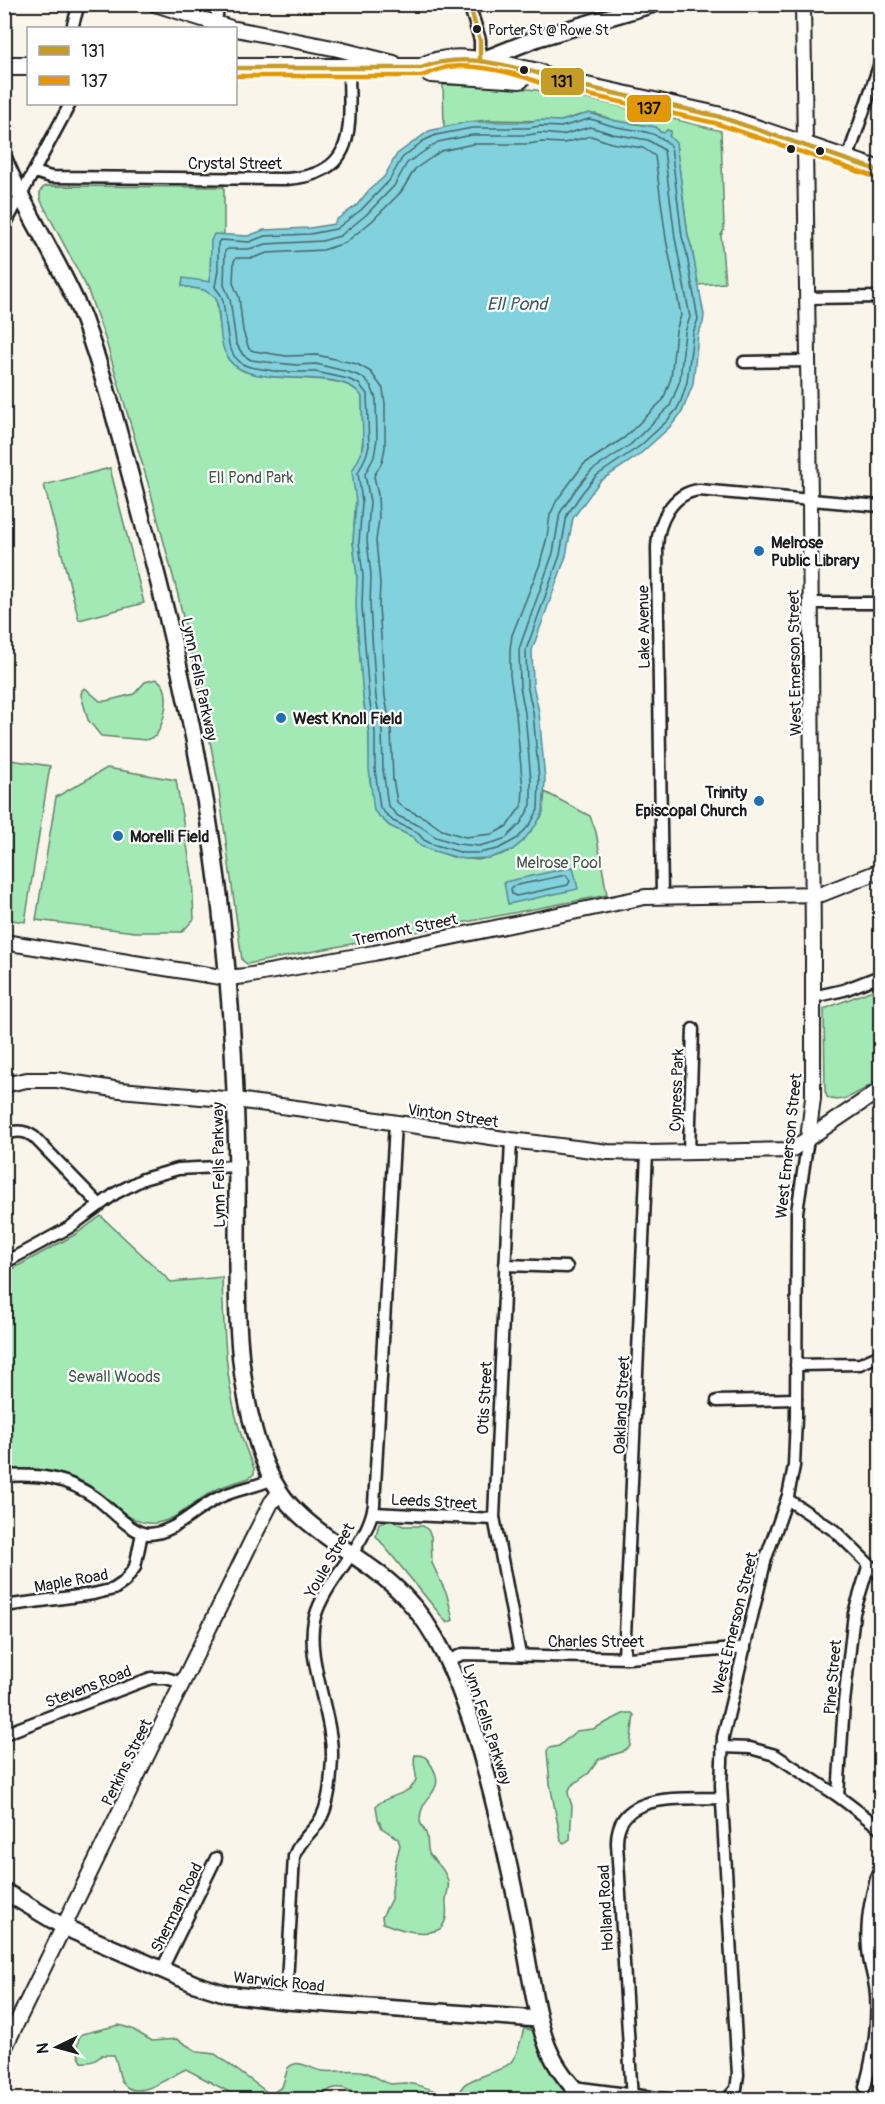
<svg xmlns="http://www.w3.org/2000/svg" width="885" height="2104" font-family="Pangolin,sans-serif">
<rect width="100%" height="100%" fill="#faf5eb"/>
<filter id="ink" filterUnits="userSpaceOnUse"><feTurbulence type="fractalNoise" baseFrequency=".0167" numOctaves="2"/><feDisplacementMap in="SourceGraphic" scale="12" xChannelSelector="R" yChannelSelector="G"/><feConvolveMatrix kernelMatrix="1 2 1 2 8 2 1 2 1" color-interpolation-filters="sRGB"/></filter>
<g filter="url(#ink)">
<g fill="#a3e9b5" stroke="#608268" stroke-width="1.5">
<path d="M443,85C537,81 631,109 721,131L724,230L721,235L725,283L698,285L692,249L688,236L676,144L669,136L671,132L667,130L664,133L660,132L656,127L616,121L596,114L580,115L561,121L489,120L467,122L444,127Z"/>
<path d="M46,186L224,187V235L220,234L211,241L210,282L183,279L182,286L204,290L216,298L223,346L228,359C241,365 255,374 268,376C291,381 349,373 362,397L363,438L356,496L353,542L358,585L357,619L364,706L369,733L370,782L379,816L390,826L413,837L421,846L453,857L478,860L500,855L512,850L522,842L542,816L545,792L590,816L596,832L607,895L247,964L242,960L218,783L204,710L178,595L150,490L105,338L87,288L41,201C39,195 39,189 46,186Z"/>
<path d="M110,468L144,603L79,620L44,485Z"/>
<path d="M156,679C174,688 164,722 156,736L146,740L101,736L88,720L81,695L82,690L85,688L100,701H106L134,694L145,682Z"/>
<path d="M4,759L50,766L25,922L5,919Z"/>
<path d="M107,768L176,780L192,875L194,919L182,932H135L36,920L56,797Z"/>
<path d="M880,987V1006H878L880,1080C865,1087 843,1107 827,1097L825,1091L824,1009Z"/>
<path d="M101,1216L171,1282L222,1277C224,1341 226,1409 254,1468V1474L249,1478C238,1482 225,1485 215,1490C195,1500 178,1521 155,1523C125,1526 106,1492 81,1481C57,1469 31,1468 5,1469V1273L76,1234Z"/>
<path d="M391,1520L403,1526H423L428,1530L431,1536L432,1563L447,1595L453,1620L447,1623L376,1536L379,1523Z"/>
<path d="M625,1713H632L634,1715L630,1746L622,1752L599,1759L589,1773L571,1786L568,1793L572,1806L570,1839L564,1843L561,1841L550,1784L547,1751L549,1748L559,1746L576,1731L593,1729Z"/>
<path d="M415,1755C422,1755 426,1756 430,1763C450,1793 419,1794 420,1821C421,1826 424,1828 426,1833C429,1840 426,1849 430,1855C437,1864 445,1869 448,1881C450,1890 445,1895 446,1903C447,1913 447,1922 440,1929C423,1937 400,1930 383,1923L382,1917L391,1899L395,1864L400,1845L398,1839L382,1828L378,1819L376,1806C386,1794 411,1797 416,1779C417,1772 412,1764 415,1755Z"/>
<path d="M119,2025L132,2029L152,2041L177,2039L198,2052L215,2054L267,2092H274L282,2087L288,2068C299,2057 310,2070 323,2071C336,2073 352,2068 365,2072C374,2075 382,2082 391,2084C395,2084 400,2083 405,2083C415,2084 443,2091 447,2099C423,2100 394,2103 371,2100C358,2098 349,2086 335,2088C329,2089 324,2093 322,2099H242L186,2069C171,2075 136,2104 122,2082C118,2074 118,2063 114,2055H102C96,2061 91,2063 82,2062C77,2055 75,2041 82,2034Z"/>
<path d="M524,2028L534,2031C543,2057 554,2079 572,2099H461C461,2095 460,2090 463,2086C468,2078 499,2073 510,2063C518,2055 521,2039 524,2028Z"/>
</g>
<g fill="#82d2dd" stroke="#598990" stroke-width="1.5">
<path d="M589,113L616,121L656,127L660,132L664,133L667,130L671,131L669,136L676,143L688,236L692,249L704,315L703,323L698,334L693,384L682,412L671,426L638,456L600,481L573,518L566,556L532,650L533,685L539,712L545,780L543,812L536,825L522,842L512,850L490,858L463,859L434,851L421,846L413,837L390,826L374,811L369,769V733L363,698L356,607L357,576L353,542L356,502L352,472L361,454L363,445L362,397C344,363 253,393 229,360C217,343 222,318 216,298L204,290L182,286L183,278L210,282L211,241L214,234L248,236L264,230L310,228L334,224L336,220L357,205L369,190L384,177L397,154L429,131L467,122H528L539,120L561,121Z"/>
<path d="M573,867L578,889L508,904L504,882Z"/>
</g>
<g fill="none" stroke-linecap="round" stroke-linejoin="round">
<g stroke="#456569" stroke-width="1.5">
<path d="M589,119C598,120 604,124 613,126C634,131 655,129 671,146L682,237L686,250L698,319L693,333L687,382L681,401L677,409L667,421L640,446L596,476L582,493L567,515L560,555L526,650L527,685L533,712L539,780L538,810L531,823L518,838L498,849L479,853H463L432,844L424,840L417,832L393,821L380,808L375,769V732L369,698L362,606L363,576L359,542L362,502L358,473L366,456L369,446L367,394L359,384L348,379L316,372H280L250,367L242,364L234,356L229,345L223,301L221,295L215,287L218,270V243L220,240L249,242L265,236L310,234L336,229L361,210L389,181L402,158L423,141L436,135L472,128H528L540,126L561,127Z"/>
<path d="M590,127L613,134L648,140L664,150L675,238L690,317L685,332L680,380L670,406L630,445L591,471L576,489L560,513L553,553L519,649L520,686L525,713L531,781V805L521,823L506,838L495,842L479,846L457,844L436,837L420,826L398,816L388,806L383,769L382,731L376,698L370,606L371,575L367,541L370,502L365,474L374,457L377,439L376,399L371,386L362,377L349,372L316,364L297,365L267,362L251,360L243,355L236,343L230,299L224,285L225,251L228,249H249L266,244L322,241L340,236L366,215L394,186L407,163L438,142L472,135H528L540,133L562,135Z"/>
<path d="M591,136L611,143L643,148L655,156L666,239L681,315L676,331L671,378L663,400L624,438L584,464L557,500L550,515L547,537L540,564L512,635L510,649V675L516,714L523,789L522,805L507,826L493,834L465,837L442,830L425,818L404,808L397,802L393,779L391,730L385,697L379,606L380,583L376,541L379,519L378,495L374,476L382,462L385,448V404L383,389L371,372L357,364L317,355L286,356L254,351L249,349L243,331L239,297L233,283L234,261L236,258H253L267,253L323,250L345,243L372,221L401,192L415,169L441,151L473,144H528L542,142L564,143Z"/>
<path d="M566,875L570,881L568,885L516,896L512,894L511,889L513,886Z"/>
</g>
<g stroke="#1c1c1c" stroke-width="15">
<g id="minor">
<path d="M469,4L480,40V59"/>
<path d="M215,25L219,4"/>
<path d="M72,28L79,4"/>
<path d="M847,160L880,63"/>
<path d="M34,172L51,177L287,179C360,174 349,125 349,68"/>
<path d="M4,227L70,104"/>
<path d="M808,298L880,297"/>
<path d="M744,362L809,361"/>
<path d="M810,603H880"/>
<path d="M662,896L657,547C658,522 672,493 699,490L880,506"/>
<path d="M813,997L844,990L880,976"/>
<path d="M4,1135C15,1130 25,1130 34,1137L100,1205"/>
<path d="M511,1140L494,1517L520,1655"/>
<path d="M689,1152L693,1029"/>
<path d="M4,1263L70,1227L116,1193L143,1179L178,1169L237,1166"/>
<path d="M505,1265L567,1267"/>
<path d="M796,1365L860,1364L880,1355"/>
<path d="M717,1401L796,1399"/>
<path d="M4,1476C41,1474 65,1477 96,1498C110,1508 131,1533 148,1534C175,1534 197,1507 220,1497C237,1489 256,1487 273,1479"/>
<path d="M787,1499L835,1531L880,1575"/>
<path d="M373,1513L494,1519"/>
<path d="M4,1606L93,1594L114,1589L124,1582L135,1567L142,1533"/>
<path d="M624,1658L647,1153"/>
<path d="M447,1661L463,1654L629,1658L745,1648"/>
<path d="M4,1734L151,1678H166L183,1683"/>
<path d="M722,1747L750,1748L775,1755L838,1796L880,1828"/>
<path d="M838,1796L844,1703L854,1613L869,1564"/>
<path d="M162,1969L216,1858"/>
<path d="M286,2001L294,1856C299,1842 309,1835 318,1823C330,1806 331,1777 332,1757C333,1715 304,1656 315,1617C326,1578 367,1547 374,1505L395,1123"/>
<path d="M573,2087L673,2100"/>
<path d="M865,2087C873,2058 878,2024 876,1994C875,1982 871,1970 869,1958C864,1926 870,1896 880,1866"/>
<path d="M632,2100L617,1843C616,1790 685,1800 721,1798"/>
<path d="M726,2100L736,2089L738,2075L721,1785L723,1737L766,1558L788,1496L794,1466L796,1416L797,1212L808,1139"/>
</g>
</g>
<g stroke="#1c1c1c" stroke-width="18">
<g id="tertiary">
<path d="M155,4L231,28"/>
<path d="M803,4L810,500L813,949V1098L808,1139"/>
<path d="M236,29L338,49L394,63"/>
<path d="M4,942L227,978L246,976L374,953L645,897L822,894L880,871"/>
<path d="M4,1085L27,1080H57L120,1090L236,1100L304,1109L511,1140L608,1152L647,1153L791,1150L880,1090"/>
<path d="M4,2049L252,1540L271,1503L280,1492"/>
</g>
</g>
<g stroke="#1c1c1c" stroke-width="20">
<g id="secondary">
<path d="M475,63L538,38L654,4"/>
<path d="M4,159C26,214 61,263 83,318C107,383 124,452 142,519C180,658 210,797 224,940C233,1023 237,1107 237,1191C238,1270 232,1352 254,1430C261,1457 271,1484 290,1505C323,1541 371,1561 404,1596C438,1631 457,1679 472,1724C488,1774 500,1825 511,1876C518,1907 524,1938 529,1969C540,2024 542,2060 586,2100"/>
<path d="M4,1891L64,1927L195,1984L227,1994L286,2001L538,2019"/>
</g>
</g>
<g stroke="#1c1c1c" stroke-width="22">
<g id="primary">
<path d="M4,66H28"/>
<path d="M236,68H421C454,49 503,66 538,73L546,78L717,116L880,171"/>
<path d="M423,69L431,73L520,79"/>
</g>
</g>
<use href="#minor" stroke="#fff" stroke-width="10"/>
<use href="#tertiary" stroke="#fff" stroke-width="14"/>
<use href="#secondary" stroke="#fff" stroke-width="15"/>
<use href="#primary" stroke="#fff" stroke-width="18"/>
<g stroke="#fff" stroke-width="9">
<g id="bus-1">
<path d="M469,4L480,40V59"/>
<path d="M236,68H421C460,52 499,64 538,73L546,78L717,116L880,171"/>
</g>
</g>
<g stroke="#fff" stroke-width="9">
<path id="bus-2" d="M236,76H421C430,73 438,69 448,67C475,64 520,73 544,85L715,123L878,178"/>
</g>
<use href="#bus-1" stroke="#c69c28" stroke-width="4.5"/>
<use href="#bus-2" stroke="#e19803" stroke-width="4.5"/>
</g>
</g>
<g fill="#1c1c1c" stroke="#fff" stroke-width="2">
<circle cx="477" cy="29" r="5"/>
<circle cx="524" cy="70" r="5"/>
<circle cx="791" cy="149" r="5"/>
<circle cx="820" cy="151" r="5"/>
</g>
<g fill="#1f6fb2" stroke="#fff" stroke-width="2">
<circle cx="759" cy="551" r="6"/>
<circle cx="281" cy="718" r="6"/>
<circle cx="759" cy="801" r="6"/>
<circle cx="118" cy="836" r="6"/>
</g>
<g text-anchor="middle" stroke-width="4.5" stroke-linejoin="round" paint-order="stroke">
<g font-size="14" fill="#1c1c1c" stroke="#fff" text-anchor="start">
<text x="488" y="35">Porter St @ Rowe St</text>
</g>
<g font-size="16" fill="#1c1c1c" stroke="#fff">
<text x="235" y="169">Crystal Street</text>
<text transform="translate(643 627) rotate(-91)" y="6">Lake Avenue</text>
<text transform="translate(794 663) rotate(-91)" y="6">West Emerson Street</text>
<text transform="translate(200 679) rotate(78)" y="6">Lynn Fells Parkway</text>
<text transform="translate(405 929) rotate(-12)" y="6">Tremont Street</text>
<text transform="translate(676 1090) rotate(-88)" y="6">Cypress Park</text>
<text transform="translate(453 1115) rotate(8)" y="6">Vinton Street</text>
<text transform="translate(788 1146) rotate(-84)" y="6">West Emerson Street</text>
<text transform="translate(218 1165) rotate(-91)" y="6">Lynn Fells Parkway</text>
<text transform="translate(484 1398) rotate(-87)" y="6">Otis Street</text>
<text transform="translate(621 1405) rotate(-87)" y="6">Oakland Street</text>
<text transform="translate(434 1501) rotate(3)" y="6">Leeds Street</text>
<text transform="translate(329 1560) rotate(-60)" y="6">Youle Street</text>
<text transform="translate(71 1580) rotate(-10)" y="6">Maple Road</text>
<text transform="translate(734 1623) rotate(-76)" y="6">West Emerson Street</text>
<text x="596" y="1647">Charles Street</text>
<text transform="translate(832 1677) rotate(-85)" y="6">Pine Street</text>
<text transform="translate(88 1686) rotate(-21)" y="6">Stevens Road</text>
<text transform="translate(488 1724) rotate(72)" y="6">Lynn Fells Parkway</text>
<text transform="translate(126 1762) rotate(-64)" y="6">Perkins Street</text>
<text transform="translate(176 1907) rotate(-64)" y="6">Sherman Road</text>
<text transform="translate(605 1908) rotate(-93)" y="6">Holland Road</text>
<text transform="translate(279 1981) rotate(6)" y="6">Warwick Road</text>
</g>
<g font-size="16" fill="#445a4a" stroke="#fff">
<text x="251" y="483">Ell Pond Park</text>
<text x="559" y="868">Melrose Pool</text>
<text x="114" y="1382">Sewall Woods</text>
</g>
<g font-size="16" font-weight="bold" fill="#1c1c1c" stroke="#fff" text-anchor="start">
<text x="771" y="548">Melrose<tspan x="771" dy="18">Public Library</tspan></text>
<text x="293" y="724">West Knoll Field</text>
<text x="747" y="798" text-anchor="end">Trinity<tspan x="747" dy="18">Episcopal Church</tspan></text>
<text x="130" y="842">Morelli Field</text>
</g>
<g font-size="18" font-style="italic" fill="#405c60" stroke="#fff">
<text x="517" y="310">Ell Pond</text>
</g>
</g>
<g stroke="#fff" stroke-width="2">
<rect x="540" y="67" width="45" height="29" rx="6" fill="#c69c28"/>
<rect x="626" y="94" width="46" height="29" rx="6" fill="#e19803"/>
</g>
<g font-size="16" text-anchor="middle" font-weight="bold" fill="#111">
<text x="562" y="87">131</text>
<text x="649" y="114">137</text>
</g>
<rect width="885" height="2104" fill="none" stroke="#fff" stroke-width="24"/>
<rect x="12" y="12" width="861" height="2080" fill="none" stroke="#1c1c1c" stroke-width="2" filter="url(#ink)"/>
<rect x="27" y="27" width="210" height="78" fill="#ffffff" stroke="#a4a4a4" stroke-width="1.5"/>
<rect x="39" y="46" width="30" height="9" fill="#c69c28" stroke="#a4a4a4" stroke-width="1.5"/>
<text x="81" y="57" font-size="18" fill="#1c1c1c">131</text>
<rect x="39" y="76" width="30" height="9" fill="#e19803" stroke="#a4a4a4" stroke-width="1.5"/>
<text x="81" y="87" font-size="18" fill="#1c1c1c">137</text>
<g transform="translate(57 2047) rotate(265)" stroke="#ffffff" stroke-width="4.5" paint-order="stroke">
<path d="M0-4.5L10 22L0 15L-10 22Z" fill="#1c1c1c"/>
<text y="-9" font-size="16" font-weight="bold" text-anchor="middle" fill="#1c1c1c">N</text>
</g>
</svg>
